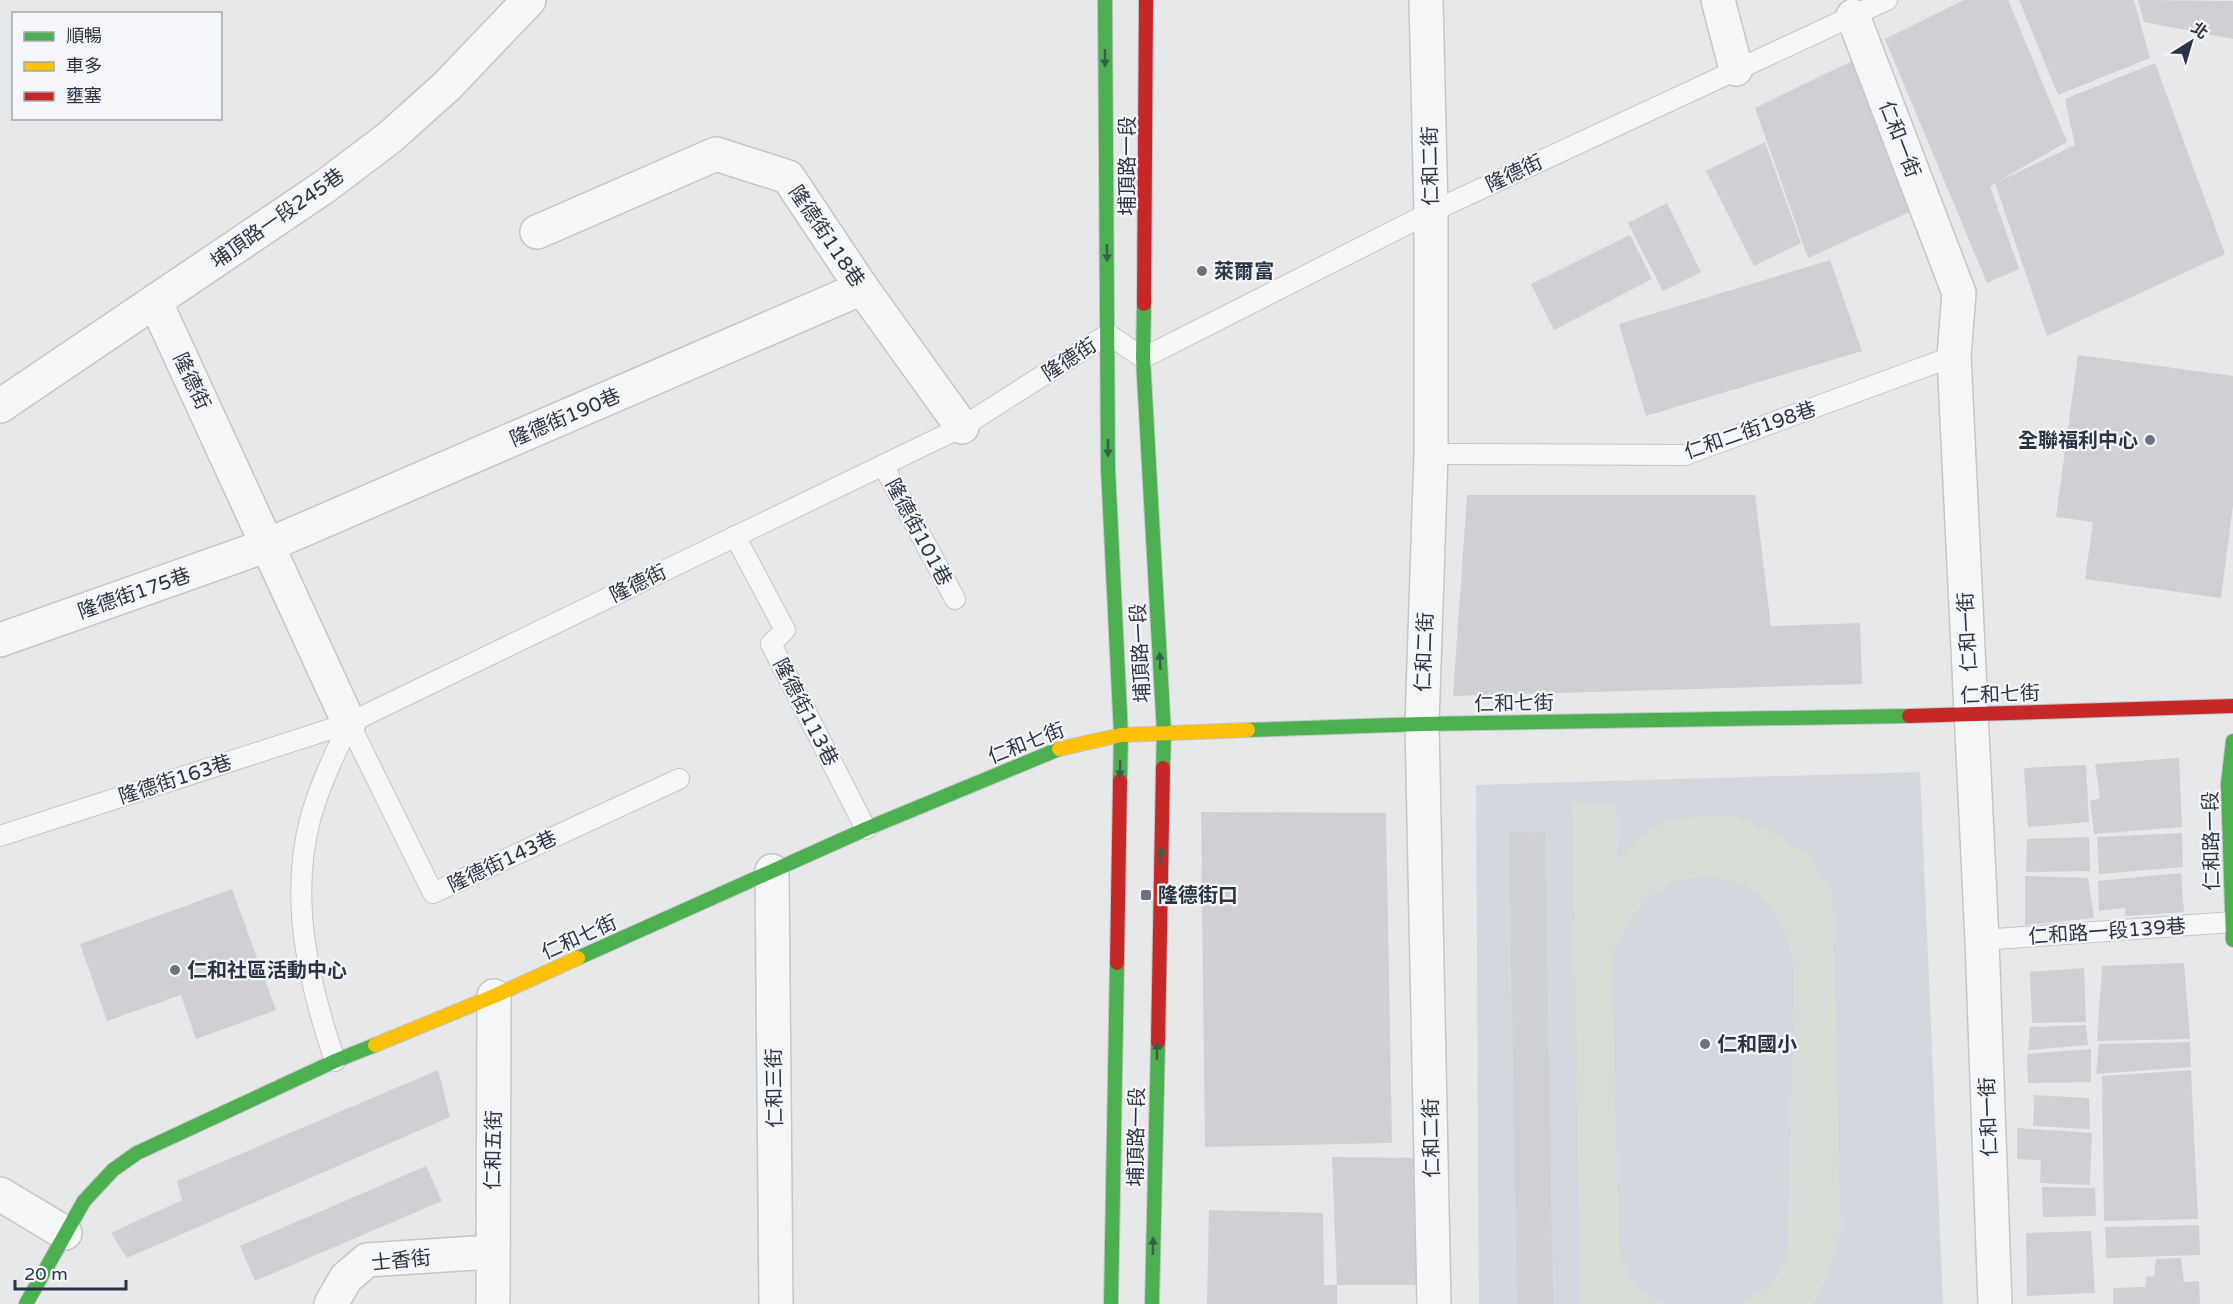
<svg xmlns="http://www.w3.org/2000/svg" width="2233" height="1304" font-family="'Varela Round','Noto Sans TC',sans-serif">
<rect width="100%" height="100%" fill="#e6e8ea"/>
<path fill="#d4d7dd" d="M1920,772L1943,1304H1479L1476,785Z"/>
<path fill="#d6ded6" d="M1573,802H1616L1618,859L1640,837L1669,820L1704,815H1733L1777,835L1810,856L1832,891L1841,1232L1826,1279L1814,1304H1740L1769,1286L1788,1259L1794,968L1788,938L1769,905L1745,884L1709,877L1679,880L1650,896L1633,917L1612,954L1619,1254L1637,1289L1665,1304H1580Z"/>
<g fill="#ced0d3">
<path d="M1964,0H2008L2067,142L1990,186L2019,269L1987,283L1885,39Z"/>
<path d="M2019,0H2134L2150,58L2058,95Z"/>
<path d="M2138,0L2233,1V39L2144,22Z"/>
<path d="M1856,59L1916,209L1808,258L1755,108Z"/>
<path d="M2155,63L2225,254L2047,336L1995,183L2075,145L2065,99Z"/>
<path d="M1765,142L1801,243L1754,266L1706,171Z"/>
<path d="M1667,203L1701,272L1663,291L1628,223Z"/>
<path d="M1630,235L1652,279L1554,330L1531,284Z"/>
<path d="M1830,260L1862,351L1646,416L1619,324Z"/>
<path d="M2078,355L2233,376V505L2221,598L2085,579L2093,522L2056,517Z"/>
<path d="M1467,495H1755L1771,626L1860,623L1862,684L1453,696Z"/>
<path d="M2179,758L2182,827L2094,834L2090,801L2100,798L2095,764Z"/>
<path d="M2086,765L2089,822L2028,827L2024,768Z"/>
<path d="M1201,812L1386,813L1392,1143L1205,1147Z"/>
<path d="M1545,832L1553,1304H1517L1509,833Z"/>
<path d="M2182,833L2183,867L2099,874L2097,837Z"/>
<path d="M2089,837L2090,871L2026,872L2027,839Z"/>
<path d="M2181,873L2184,912L2125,916V908L2099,911L2098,881Z"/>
<path d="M2025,876L2088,878L2094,918L2025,925Z"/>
<path d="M232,889L276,1010L196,1039L181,995L107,1021L80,944Z"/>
<path d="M2184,963L2190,1039L2097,1041L2102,966Z"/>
<path d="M2084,968L2086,1022L2032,1023L2030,972Z"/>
<path d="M2086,1025L2088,1045L2028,1050L2030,1027Z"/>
<path d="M2190,1042L2191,1067L2096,1074L2099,1044Z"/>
<path d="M2091,1049V1082L2028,1083L2027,1054Z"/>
<path d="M438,1070L450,1117L127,1258L111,1233L182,1200L177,1181Z"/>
<path d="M2191,1070L2198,1219L2104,1221L2102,1076Z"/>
<path d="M2034,1095L2089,1098L2090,1129L2033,1126Z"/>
<path d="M2017,1128L2092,1133L2090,1185L2040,1183L2041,1160L2017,1159Z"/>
<path d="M1332,1157L1420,1158L1425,1285H1337V1304H1207L1209,1210L1323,1213L1324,1285H1337Z"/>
<path d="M426,1166L442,1201L255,1281L240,1246Z"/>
<path d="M2042,1187L2095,1188L2096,1216L2043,1217Z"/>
<path d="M2199,1225L2200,1255L2106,1258L2105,1227Z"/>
<path d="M2091,1231L2095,1293L2027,1296L2026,1233Z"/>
<path d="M2181,1258L2184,1282L2199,1281L2200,1304H2113V1288L2145,1287L2146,1277L2154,1276L2156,1259Z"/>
</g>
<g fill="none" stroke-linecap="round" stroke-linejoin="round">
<g stroke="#c4c6c8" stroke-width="22">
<g id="lane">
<path d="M1431,454L1685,455L1954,356"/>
<path d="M883,465L955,599"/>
<path d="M735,536L785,630L771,644L866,829"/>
<path d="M0,836L349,723L433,893L679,779"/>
<path d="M1982,940L2233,922"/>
<path d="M335,1061C309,984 289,901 310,820C319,786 335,754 349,723L962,427L1108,334L1143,358L1431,212L1887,0"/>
</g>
</g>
<g stroke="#c4c6c8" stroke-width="36">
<g id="street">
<path d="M1426,0L1431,212V454L1422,724L1434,1304"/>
<path d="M1718,0L1736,69"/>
<path d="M1853,16L1959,293L1954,356L1982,940L1995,1304"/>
<path d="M537,232L716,154L788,177L862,288L962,427"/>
<path d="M155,301L349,723"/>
<path d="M0,406L324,187L389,138L447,86L529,0"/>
<path d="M0,640L268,545L862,288"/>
<path d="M772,871L776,1304"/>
<path d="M0,1194L65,1233"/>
<path d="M331,1304L346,1278L367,1260L491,1252"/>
<path d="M493,1304L494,996"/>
</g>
</g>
<g stroke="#c4c6c8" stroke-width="16">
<g id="fast">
<path d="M1105,0L1108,468L1121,735L1120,781"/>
<path d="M1144,304L1143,358L1164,733L1163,768"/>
<path d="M1248,730L1422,724L1909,716"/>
<path d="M2233,741L2228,784L2233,940"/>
<path d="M578,958L866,829L1059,749"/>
<path d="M26,1304L84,1201L113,1170L137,1153L335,1061L375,1045"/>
<path d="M1111,1304L1117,963"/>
<path d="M1152,1304L1158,1042"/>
</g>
</g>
<g stroke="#c4c6c8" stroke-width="16">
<g id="slow">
<path d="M1059,749L1121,735L1248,730"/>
<path d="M375,1045L494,996L578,958"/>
</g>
</g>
<g stroke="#c4c6c8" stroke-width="16">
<g id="jam">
<path d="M1144,304L1146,0"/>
<path d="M1909,716L2233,706"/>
<path d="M1117,963L1120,781"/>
<path d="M1158,1042L1163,768"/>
</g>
</g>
<use href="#lane" stroke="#f5f6f7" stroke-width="20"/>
<use href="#street" stroke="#f5f6f7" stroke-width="33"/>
<use href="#fast" stroke="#4caf50" stroke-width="14"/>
<use href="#slow" stroke="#ffc107" stroke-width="14"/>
<use href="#jam" stroke="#c62828" stroke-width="14"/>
</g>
<defs><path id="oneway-solid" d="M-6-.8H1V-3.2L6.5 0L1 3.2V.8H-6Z" transform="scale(1.5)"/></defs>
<g fill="#375f49">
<use href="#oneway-solid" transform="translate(1105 58) rotate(90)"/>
<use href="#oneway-solid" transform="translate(1107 253) rotate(89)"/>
<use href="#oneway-solid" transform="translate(1108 448) rotate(90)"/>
<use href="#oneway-solid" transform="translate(1160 661) rotate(-93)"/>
<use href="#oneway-solid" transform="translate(1120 769) rotate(91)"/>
<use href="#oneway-solid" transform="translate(1161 856) rotate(-89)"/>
<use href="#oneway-solid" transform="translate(1157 1051) rotate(-89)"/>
<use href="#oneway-solid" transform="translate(1153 1246) rotate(-89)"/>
</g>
<g fill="#6c737f" stroke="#f4f6f9" stroke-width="2">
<circle cx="1202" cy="271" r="6"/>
<circle cx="2150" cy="440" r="6"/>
<rect x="1140" y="889" width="12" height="12" rx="3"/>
<circle cx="175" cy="970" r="6"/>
<circle cx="1705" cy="1044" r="6"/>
</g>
<g text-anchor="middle" stroke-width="4.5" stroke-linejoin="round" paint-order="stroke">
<g font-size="20" fill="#2b3445" stroke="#f4f6f9">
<text transform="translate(1900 139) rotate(69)" y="7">仁和一街</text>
<text transform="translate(1127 166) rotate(-90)" y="7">埔頂路一段</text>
<text transform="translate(1430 166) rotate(-91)" y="7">仁和二街</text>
<text transform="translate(1514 173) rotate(-25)" y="7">隆德街</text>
<text transform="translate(277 218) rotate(-35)" y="7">埔頂路一段245巷</text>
<text transform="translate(827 236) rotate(56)" y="7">隆德街118巷</text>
<text transform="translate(1069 359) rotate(-33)" y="7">隆德街</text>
<text transform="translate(192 381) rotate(65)" y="7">隆德街</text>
<text transform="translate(565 417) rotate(-23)" y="7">隆德街190巷</text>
<text transform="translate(1750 430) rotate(-19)" y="7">仁和二街198巷</text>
<text transform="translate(919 532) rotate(62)" y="7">隆德街101巷</text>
<text transform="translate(638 583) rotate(-26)" y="7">隆德街</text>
<text transform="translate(134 593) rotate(-19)" y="7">隆德街175巷</text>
<text transform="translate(1967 632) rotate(-93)" y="7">仁和一街</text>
<text transform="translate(1424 652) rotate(-88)" y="7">仁和二街</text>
<text transform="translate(1140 653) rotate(-93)" y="7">埔頂路一段</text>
<text transform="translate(2000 694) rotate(-2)" y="7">仁和七街</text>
<text transform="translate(1514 703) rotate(-1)" y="7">仁和七街</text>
<text transform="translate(806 712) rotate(63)" y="7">隆德街113巷</text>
<text transform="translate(1026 743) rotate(-21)" y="7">仁和七街</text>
<text transform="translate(175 779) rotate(-18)" y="7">隆德街163巷</text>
<text transform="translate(2211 841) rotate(-91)" y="7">仁和路一段</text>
<text transform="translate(502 861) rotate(-25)" y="7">隆德街143巷</text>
<text transform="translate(2107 931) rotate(-4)" y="7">仁和路一段139巷</text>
<text transform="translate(579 937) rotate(-24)" y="7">仁和七街</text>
<text transform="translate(774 1088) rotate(-91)" y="7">仁和三街</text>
<text transform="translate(1988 1117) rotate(-92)" y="7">仁和一街</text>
<text transform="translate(1136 1137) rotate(-89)" y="7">埔頂路一段</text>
<text transform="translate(1431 1138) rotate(-91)" y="7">仁和二街</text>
<text transform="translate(493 1150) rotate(-89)" y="7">仁和五街</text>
<text transform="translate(401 1260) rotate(-6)" y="7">士香街</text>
</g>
<g font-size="20" font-weight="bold" fill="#2b3445" stroke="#f4f6f9" text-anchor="start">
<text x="1214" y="278">萊爾富</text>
<text x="2138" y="447" text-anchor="end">全聯福利中心</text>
<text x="1158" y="902">隆德街口</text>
<text x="187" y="977">仁和社區活動中心</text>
<text x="1717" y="1051">仁和國小</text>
</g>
</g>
<rect x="12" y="12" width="210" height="108" fill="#f4f6f9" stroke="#a4a8b1" stroke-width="1.5"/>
<rect x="24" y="32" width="30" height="9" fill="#4caf50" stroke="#a4a8b1" stroke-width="1.5"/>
<text x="66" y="42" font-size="18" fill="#2b3445">順暢</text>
<rect x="24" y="62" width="30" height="9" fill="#ffc107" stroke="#a4a8b1" stroke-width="1.5"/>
<text x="66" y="72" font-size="18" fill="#2b3445">車多</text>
<rect x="24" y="92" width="30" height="9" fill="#c62828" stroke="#a4a8b1" stroke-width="1.5"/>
<text x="66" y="102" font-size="18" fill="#2b3445">壅塞</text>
<g transform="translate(2191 42) rotate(37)" stroke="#f4f6f9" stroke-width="4.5" paint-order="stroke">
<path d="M0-4.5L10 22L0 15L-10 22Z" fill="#2b3445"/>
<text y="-9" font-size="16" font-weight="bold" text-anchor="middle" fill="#2b3445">北</text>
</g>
<path d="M15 1280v9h111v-9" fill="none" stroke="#2b3445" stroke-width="3"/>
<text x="24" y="1280" font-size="18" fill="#2b3445" stroke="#f4f6f9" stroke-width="4.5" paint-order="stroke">20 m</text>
</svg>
